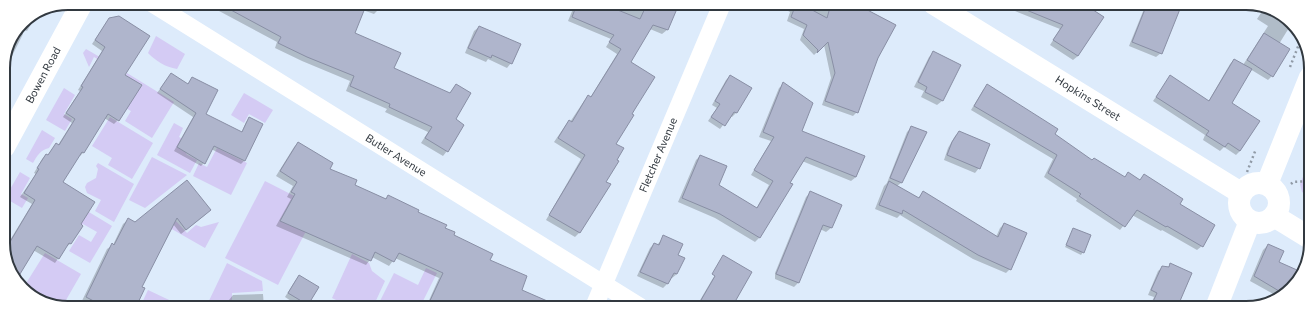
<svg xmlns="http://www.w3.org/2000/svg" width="1314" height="311" font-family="Commissioner,sans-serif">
<rect width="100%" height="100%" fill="#ddebfb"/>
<g fill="#d4cbf4">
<path d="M156,36L185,54L177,69C165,67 156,61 148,53Z"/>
<path d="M86,49L124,71L122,74L94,57L89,67L83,53Z"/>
<path d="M127,73L174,102L152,138L125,121L131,111L111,100Z"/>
<path d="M64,88L75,95L64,114L72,119L65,131L46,120Z"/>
<path d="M244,93L273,110L265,123L249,114L244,123L231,115Z"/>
<path d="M110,117L153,143L132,179L108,165L112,158L92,146Z"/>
<path d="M174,123L183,128L179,137L192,144L186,154L197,160L190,173L157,155Z"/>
<path d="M42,130L55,138L49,148C40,150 37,156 33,163L26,159Z"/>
<path d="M217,148L247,163L231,195L193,176L199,163L207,167Z"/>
<path d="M152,157L187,175L145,208L129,200Z"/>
<path d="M1310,160V197L1302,192L1300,184Z"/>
<path d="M98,163L134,184L114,222L95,211L101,200L87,193L85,187L87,183L96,178L98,169L96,166Z"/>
<path d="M20,172L30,178L21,194L28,198L22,208L5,198Z"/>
<path d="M265,181L318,208L278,285L225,258Z"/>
<path d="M74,203L112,226L90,263L69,251L79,235L91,242L97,232L83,224L78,234Z"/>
<path d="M176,221L187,233L196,225L201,227L219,222L205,248L170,228Z"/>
<path d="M45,253L81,274L62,307L25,285Z"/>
<path d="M352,254L369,263L372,271L385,281L373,307H350L332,298Z"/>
<path d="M227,263L262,281L263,291L232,293V304H229L227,307H206Z"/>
<path d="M426,268L437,273L420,307H377L394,273L418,285Z"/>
<path d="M148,290L184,307H140Z"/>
</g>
<g fill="#0003">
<path d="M207,3H283L353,33L393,68L449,94L456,85L447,151L443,156L421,143L428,132L385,112L387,109L346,91L350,81L302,61L275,48L277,42L206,4Z"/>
<path d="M359,3H381L378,10L374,14L357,8Z"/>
<path d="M575,4H678L667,30L662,34L650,29L629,63L634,108L615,144L605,182L597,206L579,233L575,237L546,220L581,159L554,142L565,126L569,121L570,122L584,101L588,97L590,98L617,54L606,47L611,39L568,21Z"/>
<path d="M776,4H854L895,25L878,58L857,112L853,116L822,105L831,78L824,45L814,55L800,40L804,29L787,21L790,12Z"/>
<path d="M1000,4H1082L1078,56L1073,60L1050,45L1060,29L1015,11L1016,10Z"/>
<path d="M1146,4H1181L1161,53L1156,57L1129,46Z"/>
<path d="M1259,5L1292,23L1279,44L1272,76L1268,80L1250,69L1230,103L1258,121L1240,151L1236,155L1224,147L1220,151L1203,140L1205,135L1153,101L1170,77L1208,102L1230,64L1234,60L1243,65L1268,26L1257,19L1263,10L1258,6Z"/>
<path d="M36,16L27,31L20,28L22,22Z"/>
<path d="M110,19L124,75L118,120L114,124L104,118L84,152L80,156H79L62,183L79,225L70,244L66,247L55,263L33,250L16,278L4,256V250L32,204L20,197L36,174L34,173L42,159L46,155L47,156L56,144L58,145L72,123L63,117L80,91L78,90L102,51L92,44L106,23Z"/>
<path d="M479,27L511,63L507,68L488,59L486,62L465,53L474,31Z"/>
<path d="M18,31L23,34L3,74V64Z"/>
<path d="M934,52L959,65L942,101L937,105L921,97L924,91L914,87L929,57Z"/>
<path d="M171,74L187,85L192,78L204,115L241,133L246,122L249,119L245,160L241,164L211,149L204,163L201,166L174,151L193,117L157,93Z"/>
<path d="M730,76L751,88L736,113L732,117L730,116L720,129L708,121L717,108L712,105L726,80Z"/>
<path d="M784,84L800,131L864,156L856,177L851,181L802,161L789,184L791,185L759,238L755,242L715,218L678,202L696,160L700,156L717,186L756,209L769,185L751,175L771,141L759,137L779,88Z"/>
<path d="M987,86L1053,135L1092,161L1124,178L1128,173L1179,204L1202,246L1197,250L1162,230L1161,231L1132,215L1120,230L1076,201L1077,199L1044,177L1053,159L971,110L983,90Z"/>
<path d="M912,127L926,133L901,183L897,186L918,198L924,192L996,237L1000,228L1004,224L1010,269L1006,273L973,259L900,215L897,218L875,209L884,186L887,183L907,132Z"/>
<path d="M960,132L979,168L975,173L944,160L948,148L955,136Z"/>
<path d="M298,143L328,169L353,185L385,199L388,197L444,228L489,261L520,290L555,306L554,307H461L458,306L457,307H426L439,278L395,258L389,266L372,257L366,265L276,226L291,199L287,197L293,186L276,176L294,147Z"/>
<path d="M186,182L205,215L181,234L173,224L141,287L135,307H79L107,249L113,245L123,224L128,220L135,223Z"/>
<path d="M810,193L840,205L831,228L826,232L820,229L798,283L794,287L775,279V273L806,197Z"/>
<path d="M1074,229L1083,252L1081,255L1065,247Z"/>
<path d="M664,237L677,256V274L672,278L670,277L668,283L663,288L637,276L650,248L654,244L657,245Z"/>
<path d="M1268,245L1278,263L1300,272L1289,292L1273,298L1275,295L1250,281L1263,250Z"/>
<path d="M1170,265L1175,308H1149L1154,297L1148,295L1158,271L1163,267L1167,268Z"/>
<path d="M718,273L742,288L731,307H696L713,278Z"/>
<path d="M299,276L307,304L304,307H300L285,297L295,281Z"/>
<path d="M263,294L264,307H229V300L233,295Z"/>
</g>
<g fill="#afb5cc" stroke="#898fa5">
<path d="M218,3H367L355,33L401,53L394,68L450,93L456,84L471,93L456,119L464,125L448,152L425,138L432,127L389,107L390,104L350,86L354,76L307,57L278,43L281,37Z"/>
<path d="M577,4H603L640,19L647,4H679L668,30L653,25L631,62L655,77L635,109L632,114L634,115L616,144L624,148L617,160L619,161L606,182L611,184L580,233L549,215L585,155L558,138L569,120L572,122L588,95L591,97L621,49L609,42L614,35L572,17Z"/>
<path d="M796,4H801L827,18L831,4H856L896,25L878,58L858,113L825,101L835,73L828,42L817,53L818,50L803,35L807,25L791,17Z"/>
<path d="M1014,4H1084L1104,17L1078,56L1053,40L1063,25L1014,5Z"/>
<path d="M1147,4H1182L1162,54L1132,42Z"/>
<path d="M119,16L150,36L125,75L142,85L119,121L108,114L84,153L82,152L63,182L95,202L81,224L83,226L71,244L69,243L59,259L37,246L17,279L4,256V252L35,200L24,193L39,169L37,168L46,154L48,155L56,143L59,145L75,119L66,113L83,87L81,86L105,47L95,40L109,18Z"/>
<path d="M479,26L521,44L512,64L492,55L491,58L468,48Z"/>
<path d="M1264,33L1290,49L1273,77L1247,60Z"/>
<path d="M933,51L961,65L943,101L925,92L927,87L918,82Z"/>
<path d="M1234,59L1252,69L1232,103L1260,121L1240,151L1228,143L1225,147L1206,135L1209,131L1156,97L1170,75L1209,101Z"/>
<path d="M171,73L188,84L192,77L218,90L206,114L242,132L249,117L263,124L245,161L214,146L205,164L177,147L196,113L160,89Z"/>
<path d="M730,75L752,88L737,113L734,112L725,126L711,117L720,104L715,101Z"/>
<path d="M783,82L813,103L802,131L865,156L856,177L806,157L790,183L793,184L760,238L720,214L682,198L700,155L727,166L719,185L757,208L773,181L754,170L774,137L763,132Z"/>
<path d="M987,84L1058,129L1055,134L1092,160L1094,158L1125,177L1128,172L1140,180L1144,174L1183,199L1180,204L1215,225L1203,247L1167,226L1166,227L1137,210L1125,227L1079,196L1081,194L1048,173L1057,155L974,106Z"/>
<path d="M911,126L927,132L902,183L890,178Z"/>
<path d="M959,131L990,144L980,169L947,155L952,142Z"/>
<path d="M298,142L333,163L330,169L357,180L355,185L386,199L388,195L419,210L418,212L447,225L445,228L455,232L454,235L493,254L490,260L527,276L522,290L561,307H427L443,273L399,253L394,262L375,252L371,261L280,221L295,194L291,192L297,182L280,171Z"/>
<path d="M187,180L211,210L186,230L177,218L142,287L145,288L136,307H105L86,297L112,243L114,245L128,218L135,222Z"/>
<path d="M889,181L919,198L923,191L998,237L1004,223L1027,233L1011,270L978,255L903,210L902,214L879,205Z"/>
<path d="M810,191L842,205L832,228L823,225L799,283L776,274Z"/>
<path d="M1073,228L1091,235L1084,253L1066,245Z"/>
<path d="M663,235L683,244L678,255L685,258L677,274L674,273L668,284L640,272L654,243L659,245Z"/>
<path d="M1268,244L1284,251L1279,262L1297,270L1287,292L1284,294L1254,276Z"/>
<path d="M723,255L752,272L732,307H697L715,276L712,274Z"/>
<path d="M1170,263L1192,273L1177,308H1150L1157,293L1151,290L1162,266L1169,267Z"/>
<path d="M299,275L319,287L308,305L288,293Z"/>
</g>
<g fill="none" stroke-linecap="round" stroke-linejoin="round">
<g stroke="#909aa6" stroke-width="2.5" stroke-dasharray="2 3" stroke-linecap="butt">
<path d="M1290,67L1301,39"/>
<path d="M1247,172L1256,149"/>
<path d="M1291,184L1293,182L1310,181"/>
</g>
<g stroke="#fff" stroke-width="18">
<path d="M152,3L640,307"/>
<path d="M594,307L722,4"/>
</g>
<g stroke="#fff" stroke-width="22">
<path d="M934,4L1241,193"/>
<path d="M4,147L82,3"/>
<circle cx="1259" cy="203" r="20"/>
<path d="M1267,184L1310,77"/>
<path d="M1274,216L1310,238"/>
<path d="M1216,308L1250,221"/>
</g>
</g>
<g text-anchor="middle" stroke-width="3" stroke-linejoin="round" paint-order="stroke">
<g font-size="11" fill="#323940" stroke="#fff">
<text transform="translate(43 75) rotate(-62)" y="4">Bowen Road</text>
<text transform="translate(1088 98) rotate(32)" y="4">Hopkins Street</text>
<text transform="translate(396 155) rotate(32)" y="4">Butler Avenue</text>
<text transform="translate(658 155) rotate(-67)" y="4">Fletcher Avenue</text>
</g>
</g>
<path d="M0 0H1314V311H0ZM68 10H1246A58 58 0 0 1 1304 68V243A58 58 0 0 1 1246 301H68A58 58 0 0 1 10 243V68A58 58 0 0 1 68 10Z" fill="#fff" fill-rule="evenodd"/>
<path fill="none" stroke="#323940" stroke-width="2" d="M68 10H1246A58 58 0 0 1 1304 68V243A58 58 0 0 1 1246 301H68A58 58 0 0 1 10 243V68A58 58 0 0 1 68 10Z"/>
</svg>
